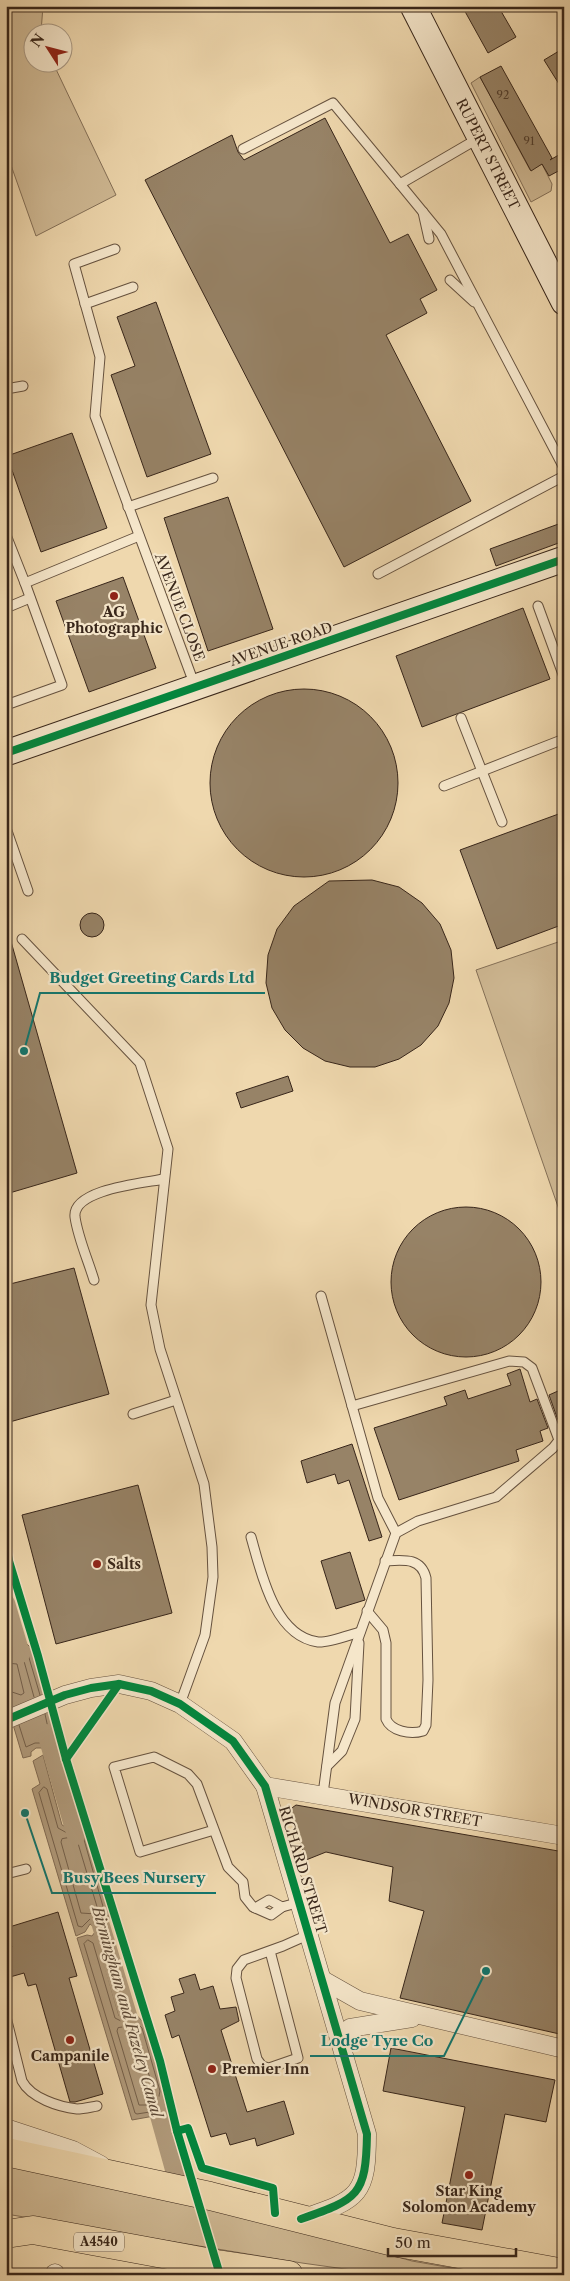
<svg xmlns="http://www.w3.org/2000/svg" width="570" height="2281" font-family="'Libre Caslon Text',serif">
<rect width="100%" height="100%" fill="#efd8ae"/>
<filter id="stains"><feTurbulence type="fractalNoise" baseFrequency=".004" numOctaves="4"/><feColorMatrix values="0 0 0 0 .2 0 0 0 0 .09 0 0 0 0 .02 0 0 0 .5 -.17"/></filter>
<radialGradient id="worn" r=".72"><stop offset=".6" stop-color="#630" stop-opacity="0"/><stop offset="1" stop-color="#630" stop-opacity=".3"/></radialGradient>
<g fill="#d0ba95" stroke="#847058">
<path d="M6,6H43L41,32H32V62L53,63L116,195L36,236L6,151Z"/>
<path d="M480,77L530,170L542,164L552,184L551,191L531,202L471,83Z"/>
<path d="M564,940V1224L476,970Z"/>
<path d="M6,2165L207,2204L412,2261L492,2275H388L302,2263L6,2214Z"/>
</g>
<g fill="#b19b7c" stroke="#816c55">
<path d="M14,1631L31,1648L34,1657L53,1727L52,1755L46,1748H36L31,1752V1756L23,1758L6,1701V1637L8,1643L12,1645Z"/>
<path d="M43,1755L62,1825L68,1828L70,1814L87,1834L110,1910L106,1940L98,1930L90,1924L85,1932L76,1936L32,1789L40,1784L33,1761Z"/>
<path d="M95,1932L119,2016L123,2018L124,2002L146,2025L165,2092L162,2126L154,2116L132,2120L77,1938L87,1935L92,1936Z"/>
</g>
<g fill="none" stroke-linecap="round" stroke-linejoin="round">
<g stroke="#74604b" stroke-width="1">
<path d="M6,1648L13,1649L20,1643L27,1651L40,1695"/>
<path d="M6,1655L22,1654L34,1697"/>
<path d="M6,1663L17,1664L24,1693L21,1695L6,1690"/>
<path d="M19,1725L26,1747L35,1743H47L48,1728L45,1714"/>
<path d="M44,1787L47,1789L58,1828L67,1833L75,1829L83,1836L104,1910L100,1923L90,1919L82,1927L78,1926L39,1793Z"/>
<path d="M74,1837L77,1840L98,1910L96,1914L81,1913L61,1842L62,1839Z"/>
<path d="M88,1940L93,1943L115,2018L123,2022L131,2017L142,2028L160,2091L156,2111L137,2114L135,2113L84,1944Z"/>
<path d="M131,2026L136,2031L154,2092L150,2105H139L117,2031L118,2028Z"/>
</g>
<g stroke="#b19b7c" stroke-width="18">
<path d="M6,1603L21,1654"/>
<path d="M46,1733L76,1836"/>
<path d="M99,1919L131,2025"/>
<path d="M156,2105L180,2191"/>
</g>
</g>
<g fill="#978367" stroke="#38261a">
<path d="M462,6H498L516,37L488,53Z"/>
<path d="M564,48V92L544,60Z"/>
<path d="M501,66L552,158L550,160L564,152V168L549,176L542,164L531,171L480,77Z"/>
<path d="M325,118L390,243L408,234L437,290L420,299L427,313L386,335L471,501L344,567L145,180L232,135L238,152L244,160Z"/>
<path d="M156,302L211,454L147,477L111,375L135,366L117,317Z"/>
<path d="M72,433L107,528L41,552L7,456Z"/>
<path d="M228,497L273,629L208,651L164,518Z"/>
<path d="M564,522V541L496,566L490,549Z"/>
<path d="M123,577L156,668L89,692L56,601Z"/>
<path d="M523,608L550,679L422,727L396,656Z"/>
<circle cx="304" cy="783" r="94"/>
<path d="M564,812V924L497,949L460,850Z"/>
<path d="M372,880L399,887L422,903L440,924L451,950L454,978L449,1003L438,1026L421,1045L399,1059L375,1067H350L325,1061L303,1048L285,1030L272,1008L266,983L268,955L277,929L294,906L329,881Z"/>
<circle cx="92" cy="925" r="12"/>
<path d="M10,938L77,1173L6,1194V939Z"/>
<path d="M288,1076L293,1091L241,1108L236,1093Z"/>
<circle cx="466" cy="1282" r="75"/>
<path d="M74,1268L109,1394L6,1423V1285Z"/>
<path d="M520,1369L530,1402L537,1399L548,1428L540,1431L543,1441L516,1450L519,1461L399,1500L374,1428L447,1405L444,1397L465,1390L468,1399L511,1385L507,1374Z"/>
<path d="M558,1391L564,1406V1422L559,1423L549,1395Z"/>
<path d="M352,1444L382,1537L369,1541L349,1480L338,1484L335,1474L307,1483L301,1461Z"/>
<path d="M138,1485L172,1613L56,1644L22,1515Z"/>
<path d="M350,1552L365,1600L336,1609L321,1561Z"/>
<path d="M296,1805L564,1852V2035L400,1998L424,1911L389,1901L393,1867L326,1852L306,1860L289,1810Z"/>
<path d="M58,1912L77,1976L69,1978L103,2094L75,2102H70L36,1984L28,1986L24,1973L10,1977L6,1964V1949L12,1947L6,1928Z"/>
<path d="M195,1974L200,1990L213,1986L220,2009L236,2007L239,2021L221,2030L247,2112L284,2101L294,2134L257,2146L255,2138L230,2145L226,2133L211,2137L179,2035L172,2038L165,2015L175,2011L171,1997L184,1993L179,1979Z"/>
<path d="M391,2048L555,2080L546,2122L505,2114L482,2230L442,2223L465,2107L383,2091Z"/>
</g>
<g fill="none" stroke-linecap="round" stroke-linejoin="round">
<g stroke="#66523f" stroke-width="11">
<g id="lane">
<path d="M243,149L333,103L400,184L479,138"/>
<path d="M400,184L441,234L564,468"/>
<path d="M423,212L429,239"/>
<path d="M115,249L74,264L100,357L95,416L195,686"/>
<path d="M450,280L474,302"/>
<path d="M85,304L133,287"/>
<path d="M6,389L23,386"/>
<path d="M128,507L213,478"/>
<path d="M6,535L25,583L139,536"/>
<path d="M378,574L564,476"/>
<path d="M538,606L564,677"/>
<path d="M6,608L30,598"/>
<path d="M6,705L62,685L25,583"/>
<path d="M461,718L502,822"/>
<path d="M444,786L564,739"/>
<path d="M6,828L28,891"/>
<path d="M22,939L140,1063L168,1149L151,1305L160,1349L204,1484L212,1547L213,1577L205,1635L180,1704"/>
<path d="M94,1280C88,1260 78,1238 75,1217C72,1189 145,1183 164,1179"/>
<path d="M321,1296L378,1498L396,1533"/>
<path d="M352,1406L509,1361L524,1362L532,1368L559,1440"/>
<path d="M133,1414L176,1400"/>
<path d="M251,1537C261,1572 274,1636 318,1642C328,1643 349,1635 360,1632"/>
<path d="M367,1611L383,1630L386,1643V1719C391,1731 410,1735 423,1731L426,1725L428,1680L426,1578C421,1557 403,1560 385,1561"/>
<path d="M327,1766L342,1751L355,1719L359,1643"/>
<path d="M323,1794L335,1703L396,1533L418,1521L496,1497L553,1448L564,1434"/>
<path d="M214,1830L140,1852L114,1767L154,1757L188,1774L197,1784L228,1867L243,1882L245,1897L253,1907L271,1915L282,1907L300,1902"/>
<path d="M6,1874L26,1869"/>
<path d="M255,1908L269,1900L282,1907"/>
<path d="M270,1951L298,2058L269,2068L262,2066L257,2059L236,1978L237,1969L244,1960L283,1946L310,1934"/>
<path d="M6,2017L22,2081C31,2098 59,2107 77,2109C83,2109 91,2107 97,2106"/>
</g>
</g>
<g stroke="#66523f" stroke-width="19">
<g id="street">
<path d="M6,1720L65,1695L91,1688L119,1684L151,1691L180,1704L233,1741L265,1786L367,2134C367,2194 360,2199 304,2218"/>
<path d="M265,1786L564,1836"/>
<path d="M323,1980L360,2001L564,2049"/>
<path d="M340,2035L350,2028L412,2018"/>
<path d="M6,2128L73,2150L101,2165"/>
<path d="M55,2273V2275"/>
</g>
</g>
<g stroke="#38261a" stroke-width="27">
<g id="secondary">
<path d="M413,6L564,302"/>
<path d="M6,753L564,559"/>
</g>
</g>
<g stroke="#38261a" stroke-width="29">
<g id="highway">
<path d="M6,2152L210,2196L393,2242L564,2273"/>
<path d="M6,2234L33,2230L217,2264L289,2275"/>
</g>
</g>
<use href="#lane" stroke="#f5e6ca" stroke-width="9"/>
<use href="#street" stroke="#f5e6ca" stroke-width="18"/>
<use href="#secondary" stroke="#f5e6ca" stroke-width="25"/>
<use href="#highway" stroke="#efd8ae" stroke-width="28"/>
<g stroke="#f5e6ca" stroke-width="11">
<g id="cycleway">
<path d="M6,753L564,559"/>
<path d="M6,1544L9,1561L38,1656L66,1759L160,2061L177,2131L220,2275"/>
<path d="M6,1720L65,1695L91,1688L119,1684L151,1691L180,1704L233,1741L265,1786L367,2134C366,2196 358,2199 301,2219"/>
<path d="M66,1759L119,1684"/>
<path d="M177,2131L188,2128L202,2168L273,2188L275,2213"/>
</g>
</g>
<use href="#cycleway" stroke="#00873e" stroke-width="8"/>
</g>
<g fill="#8f2418" stroke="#f5e6ca" stroke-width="2">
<circle cx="114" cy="596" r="5"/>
<circle cx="97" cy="1564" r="5"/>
<circle cx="70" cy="2040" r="5"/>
<circle cx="212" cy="2069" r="5"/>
<circle cx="469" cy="2175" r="5"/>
</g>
<g text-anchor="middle" stroke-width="4.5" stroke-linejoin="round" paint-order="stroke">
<g font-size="11" fill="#503d2d">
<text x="503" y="99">92</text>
<text x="529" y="145">91</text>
</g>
<rect fill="#f5e6ca" stroke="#71604f" stroke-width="1" x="74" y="2232.5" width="50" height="19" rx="4"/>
<g font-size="12" font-weight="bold" fill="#38261a">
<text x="99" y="2246">A4540</text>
</g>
<g font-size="14" fill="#38261a" stroke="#f5e6ca">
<text transform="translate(488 154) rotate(63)" y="5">RUPERT STREET</text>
<text transform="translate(180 607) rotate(69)" y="5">AVENUE CLOSE</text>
<text transform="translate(281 644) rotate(-19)" y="5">AVENUE ROAD</text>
<text transform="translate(415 1810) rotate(10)" y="5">WINDSOR STREET</text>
<text transform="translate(303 1870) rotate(73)" y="5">RICHARD STREET</text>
</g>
<g font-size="14" font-weight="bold" fill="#38261a" stroke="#f5e6ca">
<text x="114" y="617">AG<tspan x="114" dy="16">Photographic</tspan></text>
<text x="107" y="1569" text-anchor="start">Salts</text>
<text x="70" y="2061">Campanile</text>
<text x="222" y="2074" text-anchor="start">Premier Inn</text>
<text x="469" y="2196">Star King<tspan x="469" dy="16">Solomon Academy</tspan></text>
</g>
<g font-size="15" font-style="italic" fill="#5c4937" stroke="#f5e6ca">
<text transform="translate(127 2012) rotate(74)" y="5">Birmingham and Fazeley Canal</text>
</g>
</g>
<path fill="none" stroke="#0f766e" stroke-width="2" d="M24 1051L40 993H265M25 1813L52 1893H216M486 1971L444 2056H310"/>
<g fill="#0f766e" stroke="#f5e6ca" stroke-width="2">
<circle cx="24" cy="1051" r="5"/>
<circle cx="25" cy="1813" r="5"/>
<circle cx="486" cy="1971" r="5"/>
</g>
<g font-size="15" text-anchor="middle" font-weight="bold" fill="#0f766e" stroke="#f5e6ca" stroke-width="4.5" stroke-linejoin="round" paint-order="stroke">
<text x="152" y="983">Budget Greeting Cards Ltd</text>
<text x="134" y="1883">Busy Bees Nursery</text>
<text x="377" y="2046">Lodge Tyre Co</text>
</g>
<rect width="570" height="2281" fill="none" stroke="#efd8ae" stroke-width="25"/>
<rect x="8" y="8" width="555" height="2266" fill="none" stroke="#38261a" stroke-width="2.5"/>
<rect x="12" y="12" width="545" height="2256" fill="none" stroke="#38261a"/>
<g transform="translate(48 48) rotate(306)"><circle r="24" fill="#f5e6ca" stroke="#a99984"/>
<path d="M0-4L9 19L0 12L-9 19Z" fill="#8f2418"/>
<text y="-8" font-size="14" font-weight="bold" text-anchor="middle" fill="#38261a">N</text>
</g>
<path d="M388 2248v8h128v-8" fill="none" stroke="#38261a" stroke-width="2.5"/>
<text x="395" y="2248" font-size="15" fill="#38261a" stroke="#f5e6ca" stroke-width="4" paint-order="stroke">50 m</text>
<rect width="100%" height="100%" filter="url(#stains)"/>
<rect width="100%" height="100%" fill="url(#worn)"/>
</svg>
